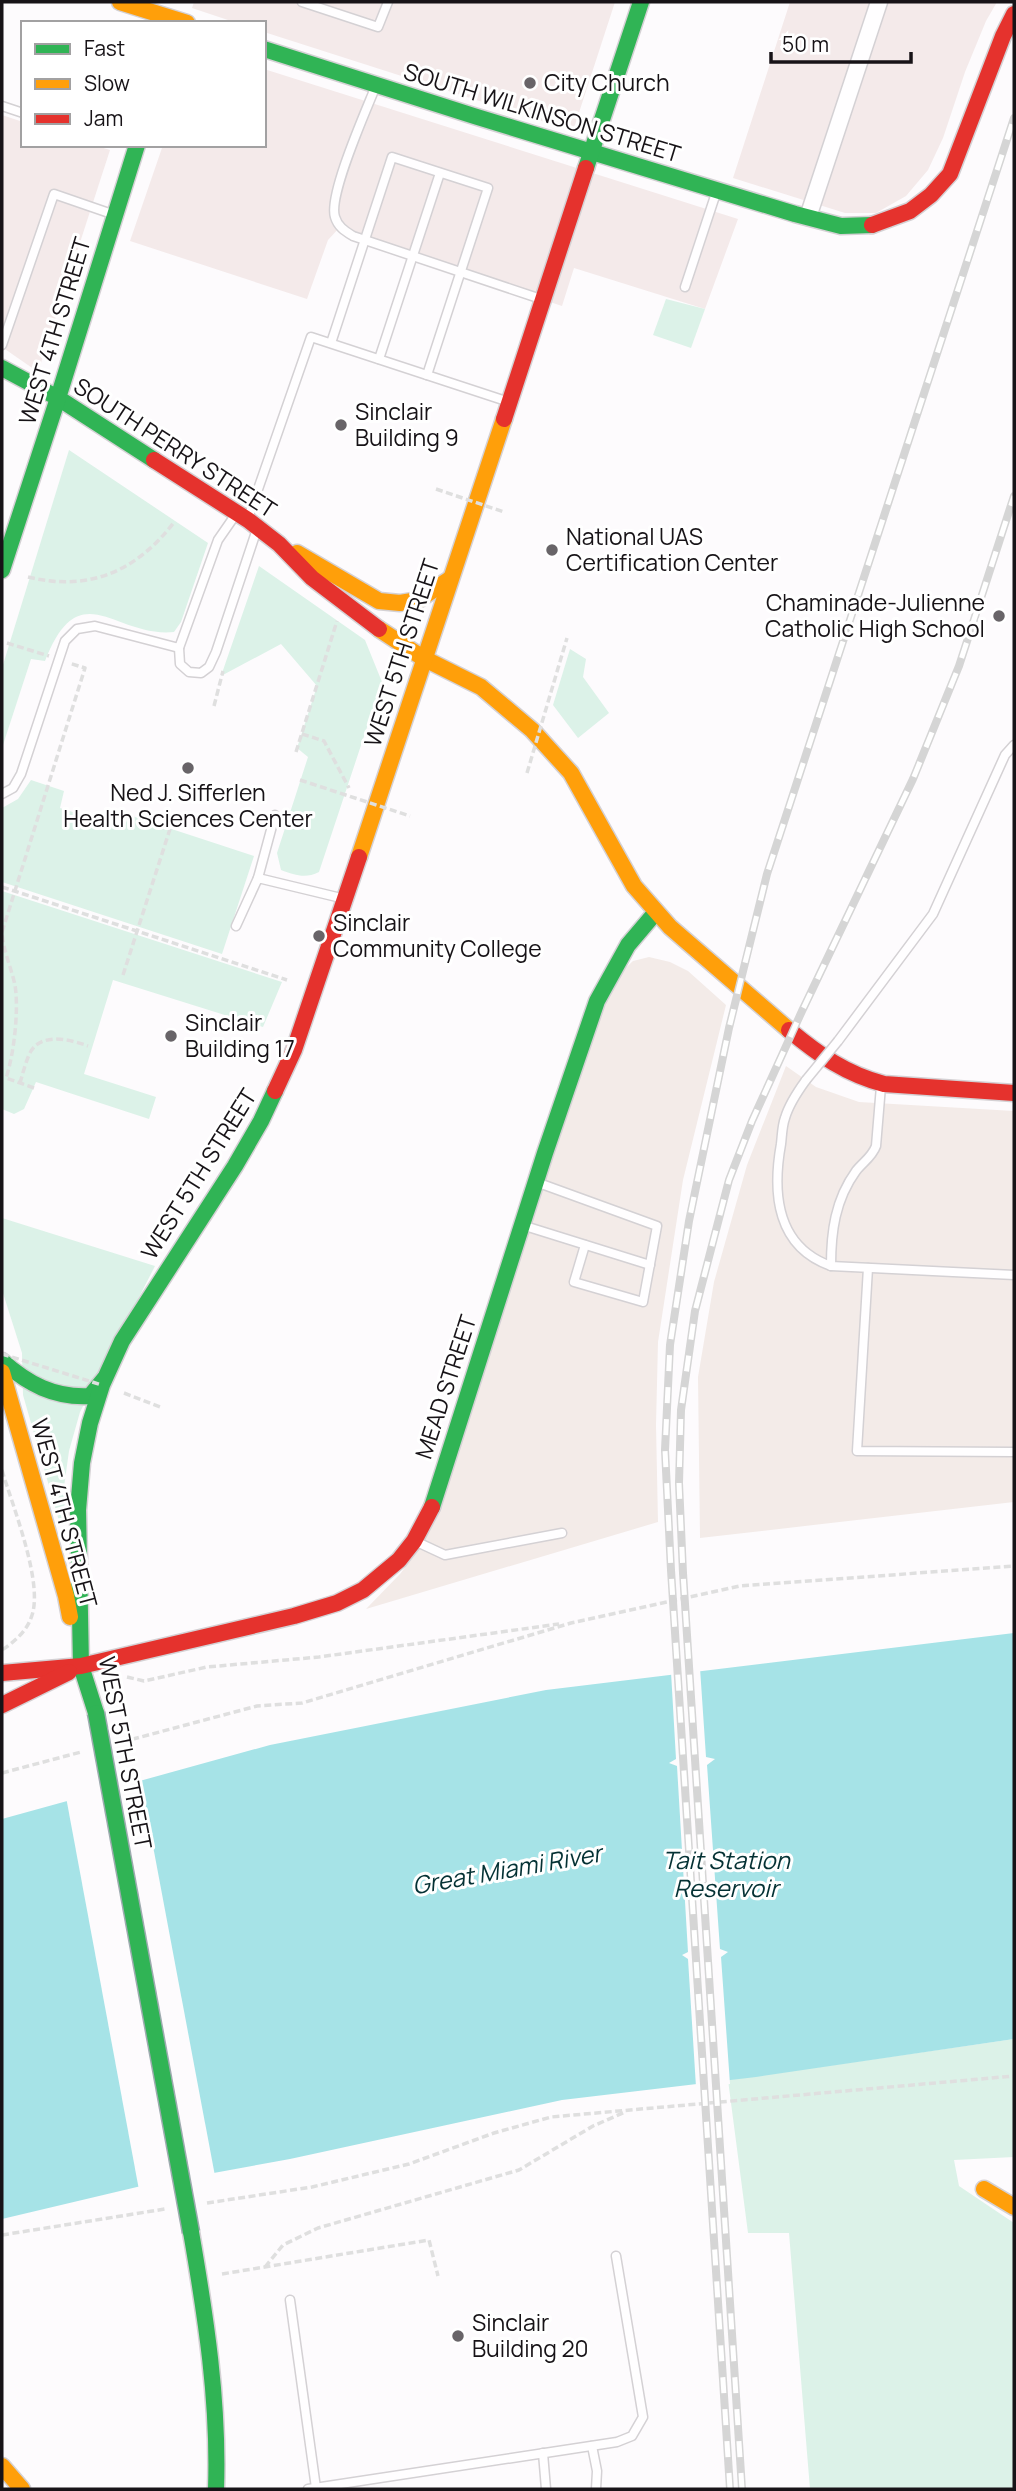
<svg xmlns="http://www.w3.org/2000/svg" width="1016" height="2491" font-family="Manrope,sans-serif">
<rect width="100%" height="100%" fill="#fdfbfd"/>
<g fill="#f4eaea">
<path d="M194,2H615L573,131L264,32V23H237L192,8Z"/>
<path d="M790,2H997L986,21L965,72L943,138L928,170L906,196L876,213H845L733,178Z"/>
<path d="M264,69L738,219L705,309L574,268L562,306L353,236L340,227L328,240L307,299L130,241L163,145H264Z"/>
<path d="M2,115L23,122V145H94L110,150L38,372L2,347Z"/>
</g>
<g fill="#f3ebe8">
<path d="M649,957L670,962L688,971L726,1005L683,1180L658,1342L656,1425L658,1522L366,1609L400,1574L420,1548L587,1048L618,975L633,961Z"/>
<path d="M786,1066L816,1087L859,1102L1014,1111V1502L700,1538L698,1377L714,1282L747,1165Z"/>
</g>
<g fill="#dcf2e8">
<path d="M666,299L705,309L691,348L653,335Z"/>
<path d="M69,450L208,543L181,622L174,632C114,638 80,572 45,661L31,659L2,748V668Z"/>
<path d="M259,566L365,640L382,682L319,872C305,879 295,875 281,870L277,853L308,757L297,748L317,686L281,644L221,676Z"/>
<path d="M570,649L586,659L583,677L609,713L578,738L553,705Z"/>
<path d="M31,780L64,791L60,808L124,828L129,815L254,856L222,954L2,882V808L18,799Z"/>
<path d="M2,891L282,982L263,1027L113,980L84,1074L156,1097L149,1119L36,1082L24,1109L14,1114L2,1109Z"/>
<path d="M2,1218L155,1266L80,1412L69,1451L64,1487L65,1520L59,1521L23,1395L22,1353L2,1290Z"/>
<path d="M1014,2039V2157L954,2160L959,2186L1014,2223V2489H810L789,2233H748L728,2080Z"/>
</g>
<path fill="#a6e3e7" d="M1014,1633V2039L756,2077L562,2100L290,2159L137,2187L2,2219V1819L270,1745L546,1690Z"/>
<g fill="#fdfbfd">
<path d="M700,1668L706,1757L715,1759L707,1765L720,1949L728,1952L721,1957L730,2084L696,2087L688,1959L682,1955L688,1952L677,1766L669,1763L676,1759L671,1672Z"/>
<path d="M140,1777L215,2176L139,2190L66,1797Z"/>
</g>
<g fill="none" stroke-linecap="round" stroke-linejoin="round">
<g stroke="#d4d1d4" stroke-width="11">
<g id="lane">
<path d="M302,2L378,27L388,2"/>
<path d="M375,88C365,113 328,196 335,217C338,227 345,231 353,236L541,299"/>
<path d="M2,106L23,113"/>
<path d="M685,287L716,193"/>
<path d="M331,343L392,157L488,188L427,375"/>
<path d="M2,345L54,194L112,214"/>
<path d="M379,359L440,173"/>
<path d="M248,518L311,337L506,401"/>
<path d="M179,648L180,664L189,672L201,673L209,667L216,652L257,529"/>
<path d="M2,794L13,788L21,774L65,641L77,629L95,626L179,648L218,540L236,514"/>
<path d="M258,878L275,815"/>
<path d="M236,926L258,878L341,898"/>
<path d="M838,1041L933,914L1005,755L1014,745"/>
<path d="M806,1080C798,1091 789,1104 785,1118C782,1126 782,1136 781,1144C772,1194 777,1247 831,1266L1014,1275"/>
<path d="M536,1182L657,1226L643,1302L574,1282L585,1245"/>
<path d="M525,1226L650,1265"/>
<path d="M831,1266C831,1232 835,1200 856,1171C863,1162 872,1157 876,1146L881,1086"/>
<path d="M868,1268L857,1451L1014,1452"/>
<path d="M417,1542L445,1555L562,1533"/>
<path d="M290,2300L316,2488"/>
<path d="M592,2446L597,2471L596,2489"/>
<path d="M543,2453L546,2489"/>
<path d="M308,2489L617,2442L632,2436L643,2417L616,2256"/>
</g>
</g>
<g stroke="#d4d1d4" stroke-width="19">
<path id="street" d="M808,217L879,2"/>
</g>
<g stroke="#d4d1d4" stroke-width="19">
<g id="fast">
<path d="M264,49L474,116L795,214L841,226L872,225"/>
<path d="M137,145L58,398L154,460"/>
<path d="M586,168L641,2"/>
<path d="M2,368L58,398L2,570"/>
<path d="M2,1361C28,1384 54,1398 90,1396L104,1379"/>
<path d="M432,1507L545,1153L597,1001L628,945L656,912"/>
<path d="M96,1713L81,1666L78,1510L82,1463L90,1423L102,1385L122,1341L235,1166L261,1121L275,1091"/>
<path d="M191,2232C206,2318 219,2402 216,2489"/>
</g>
</g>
<g stroke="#d4d1d4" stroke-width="19">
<g id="slow">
<path d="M120,2L187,23"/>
<path d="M297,553L379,601L400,603L418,600L450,579"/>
<path d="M379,629L423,658L481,687L532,730L571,773L634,886L670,927L789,1030"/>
<path d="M359,857L504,419"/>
<path d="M2,1372L66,1596L70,1617"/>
<path d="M984,2189L1014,2207"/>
<path d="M2,2466L22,2489"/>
</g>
</g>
<g stroke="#d4d1d4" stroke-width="19">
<g id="jam">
<path d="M872,225L910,211L931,195L950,174L1003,36L1014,14"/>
<path d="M504,419L586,168"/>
<path d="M154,460L248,520L279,544L312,578L379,629"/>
<path d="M789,1030C819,1055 846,1074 884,1084L1014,1093"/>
<path d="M275,1091L294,1050L359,857"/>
<path d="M2,1673L81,1666L294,1616L337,1603L363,1590L399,1560L414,1541L432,1507"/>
<path d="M2,1705L69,1672"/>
</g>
</g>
<g stroke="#dfdfdf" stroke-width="3.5" stroke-dasharray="7 3.5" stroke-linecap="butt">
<path d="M28,577C90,592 137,571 175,521"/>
<path d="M7,643L49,656"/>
<path d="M214,706L223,671"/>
<path d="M302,734L324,741L349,788"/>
<path d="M296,752L337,621"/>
<path d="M2,887L287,980"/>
<path d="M123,975L170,829"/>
<path d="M20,1083C23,1073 26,1060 31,1051C43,1032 72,1040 88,1046"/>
<path d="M34,1088L6,1078C14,1054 19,1010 15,985C11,967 3,950 2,932L85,668L69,663"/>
<path d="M124,1393L163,1408"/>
<path d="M2,1470C12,1505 45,1585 31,1618C26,1632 14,1642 2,1650"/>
<path d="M127,1677L144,1681L207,1667L319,1657L559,1624"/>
<path d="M122,1742L257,1706L302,1703L571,1623L740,1586L1014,1566"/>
<path d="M2,1773L81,1752"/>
<path d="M207,2203L312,2187L409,2164L494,2133L551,2117L1014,2076"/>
<path d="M2,2235L165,2209"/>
<path d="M265,2267L283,2245L318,2228L519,2170L593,2126L625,2112"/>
<path d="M222,2274L429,2240L438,2276"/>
</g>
<use href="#lane" stroke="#fffeff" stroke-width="8"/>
<use href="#street" stroke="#fffeff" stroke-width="16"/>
<use href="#fast" stroke="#30b455" stroke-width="16"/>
<use href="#slow" stroke="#ff9f0a" stroke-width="16"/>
<use href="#jam" stroke="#e5322d" stroke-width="16"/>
<g stroke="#d5d5d5" stroke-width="8">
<g id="rail">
<path d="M730,2489L671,1570L665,1450L670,1345L689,1221L729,1028L767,874L1014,118"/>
<path d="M742,2489L683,1573L679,1483L681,1410L695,1311L729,1180L752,1121L802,1011L913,779L959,666L1014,496"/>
</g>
</g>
<use href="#rail" stroke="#fff" stroke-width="5" stroke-dasharray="16" stroke-linecap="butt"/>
<g stroke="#d4d1d4" stroke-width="11" stroke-linecap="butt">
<path id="lane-bridge" d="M806,1080L838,1041"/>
</g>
<g stroke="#9dabaf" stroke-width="19" stroke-linecap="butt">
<path id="fast-bridge" d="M96,1713L191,2232"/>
</g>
<g stroke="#dfdfdf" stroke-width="3.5" stroke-dasharray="7 3.5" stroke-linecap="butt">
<path d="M436,489L504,512"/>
<path d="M527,773L567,638"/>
<path d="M300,780L410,816"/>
<path d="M2,1354L102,1385"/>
</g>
<use href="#lane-bridge" stroke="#fffeff" stroke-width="8"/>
<use href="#fast-bridge" stroke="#30b455" stroke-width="16"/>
</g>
<g fill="#686468" stroke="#fff" stroke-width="2.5">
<circle cx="530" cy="83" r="7"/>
<circle cx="341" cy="425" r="7"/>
<circle cx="552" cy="550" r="7"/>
<circle cx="999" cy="616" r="7"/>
<circle cx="188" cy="768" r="7"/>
<circle cx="319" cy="936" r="7"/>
<circle cx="171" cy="1036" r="7"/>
<circle cx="458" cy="2336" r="7"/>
</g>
<g text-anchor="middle" stroke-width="6" stroke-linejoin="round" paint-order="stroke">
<g font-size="23" fill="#171317" stroke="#fff" text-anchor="start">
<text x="544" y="91">City Church</text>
<text x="355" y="420">Sinclair<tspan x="355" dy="26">Building 9</tspan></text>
<text x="566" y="545">National UAS<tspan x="566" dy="26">Certification Center</tspan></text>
<text x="985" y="611" text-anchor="end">Chaminade-Julienne<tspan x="985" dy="26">Catholic High School</tspan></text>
<text x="188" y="801" text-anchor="middle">Ned J. Sifferlen<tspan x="188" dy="26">Health Sciences Center</tspan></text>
<text x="333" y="931">Sinclair<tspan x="333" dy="26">Community College</tspan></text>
<text x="185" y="1031">Sinclair<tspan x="185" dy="26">Building 17</tspan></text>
<text x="472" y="2331">Sinclair<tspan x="472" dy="26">Building 20</tspan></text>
</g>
<g font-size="23" fill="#171317" stroke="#fff">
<text transform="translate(542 113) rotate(17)" y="8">SOUTH WILKINSON STREET</text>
<text transform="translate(55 331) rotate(-73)" y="8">WEST 4TH STREET</text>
<text transform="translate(175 448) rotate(33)" y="8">SOUTH PERRY STREET</text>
<text transform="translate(402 653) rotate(-72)" y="8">WEST 5TH STREET</text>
<text transform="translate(199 1174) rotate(-58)" y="8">WEST 5TH STREET</text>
<text transform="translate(446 1387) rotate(-72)" y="8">MEAD STREET</text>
<text transform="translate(64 1513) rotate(75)" y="8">WEST 4TH STREET</text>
<text transform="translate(125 1753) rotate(79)" y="8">WEST 5TH STREET</text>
</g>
<g font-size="24" font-style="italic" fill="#043134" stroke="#fff">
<text x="726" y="1869">Tait Station<tspan x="726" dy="28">Reservoir</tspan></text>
<text transform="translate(507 1870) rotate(-10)" y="8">Great Miami River</text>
</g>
</g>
<rect width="1016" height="2491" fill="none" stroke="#171317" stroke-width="7"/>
<rect x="21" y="21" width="245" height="126" fill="#ffffff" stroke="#a2a1a2" stroke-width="2"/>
<rect x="35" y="44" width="35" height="10" fill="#30b455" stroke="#a2a1a2" stroke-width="2"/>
<text x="84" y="56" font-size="21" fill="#171317">Fast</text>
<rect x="35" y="79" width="35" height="10" fill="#ff9f0a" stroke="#a2a1a2" stroke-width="2"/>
<text x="84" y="91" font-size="21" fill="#171317">Slow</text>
<rect x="35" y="114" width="35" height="10" fill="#e5322d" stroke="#a2a1a2" stroke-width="2"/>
<text x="84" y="126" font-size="21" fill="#171317">Jam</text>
<path d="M771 52v10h140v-10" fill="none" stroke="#171317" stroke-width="3.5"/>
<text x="782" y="52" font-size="21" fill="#171317" stroke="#ffffff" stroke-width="5" paint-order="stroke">50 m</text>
</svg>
